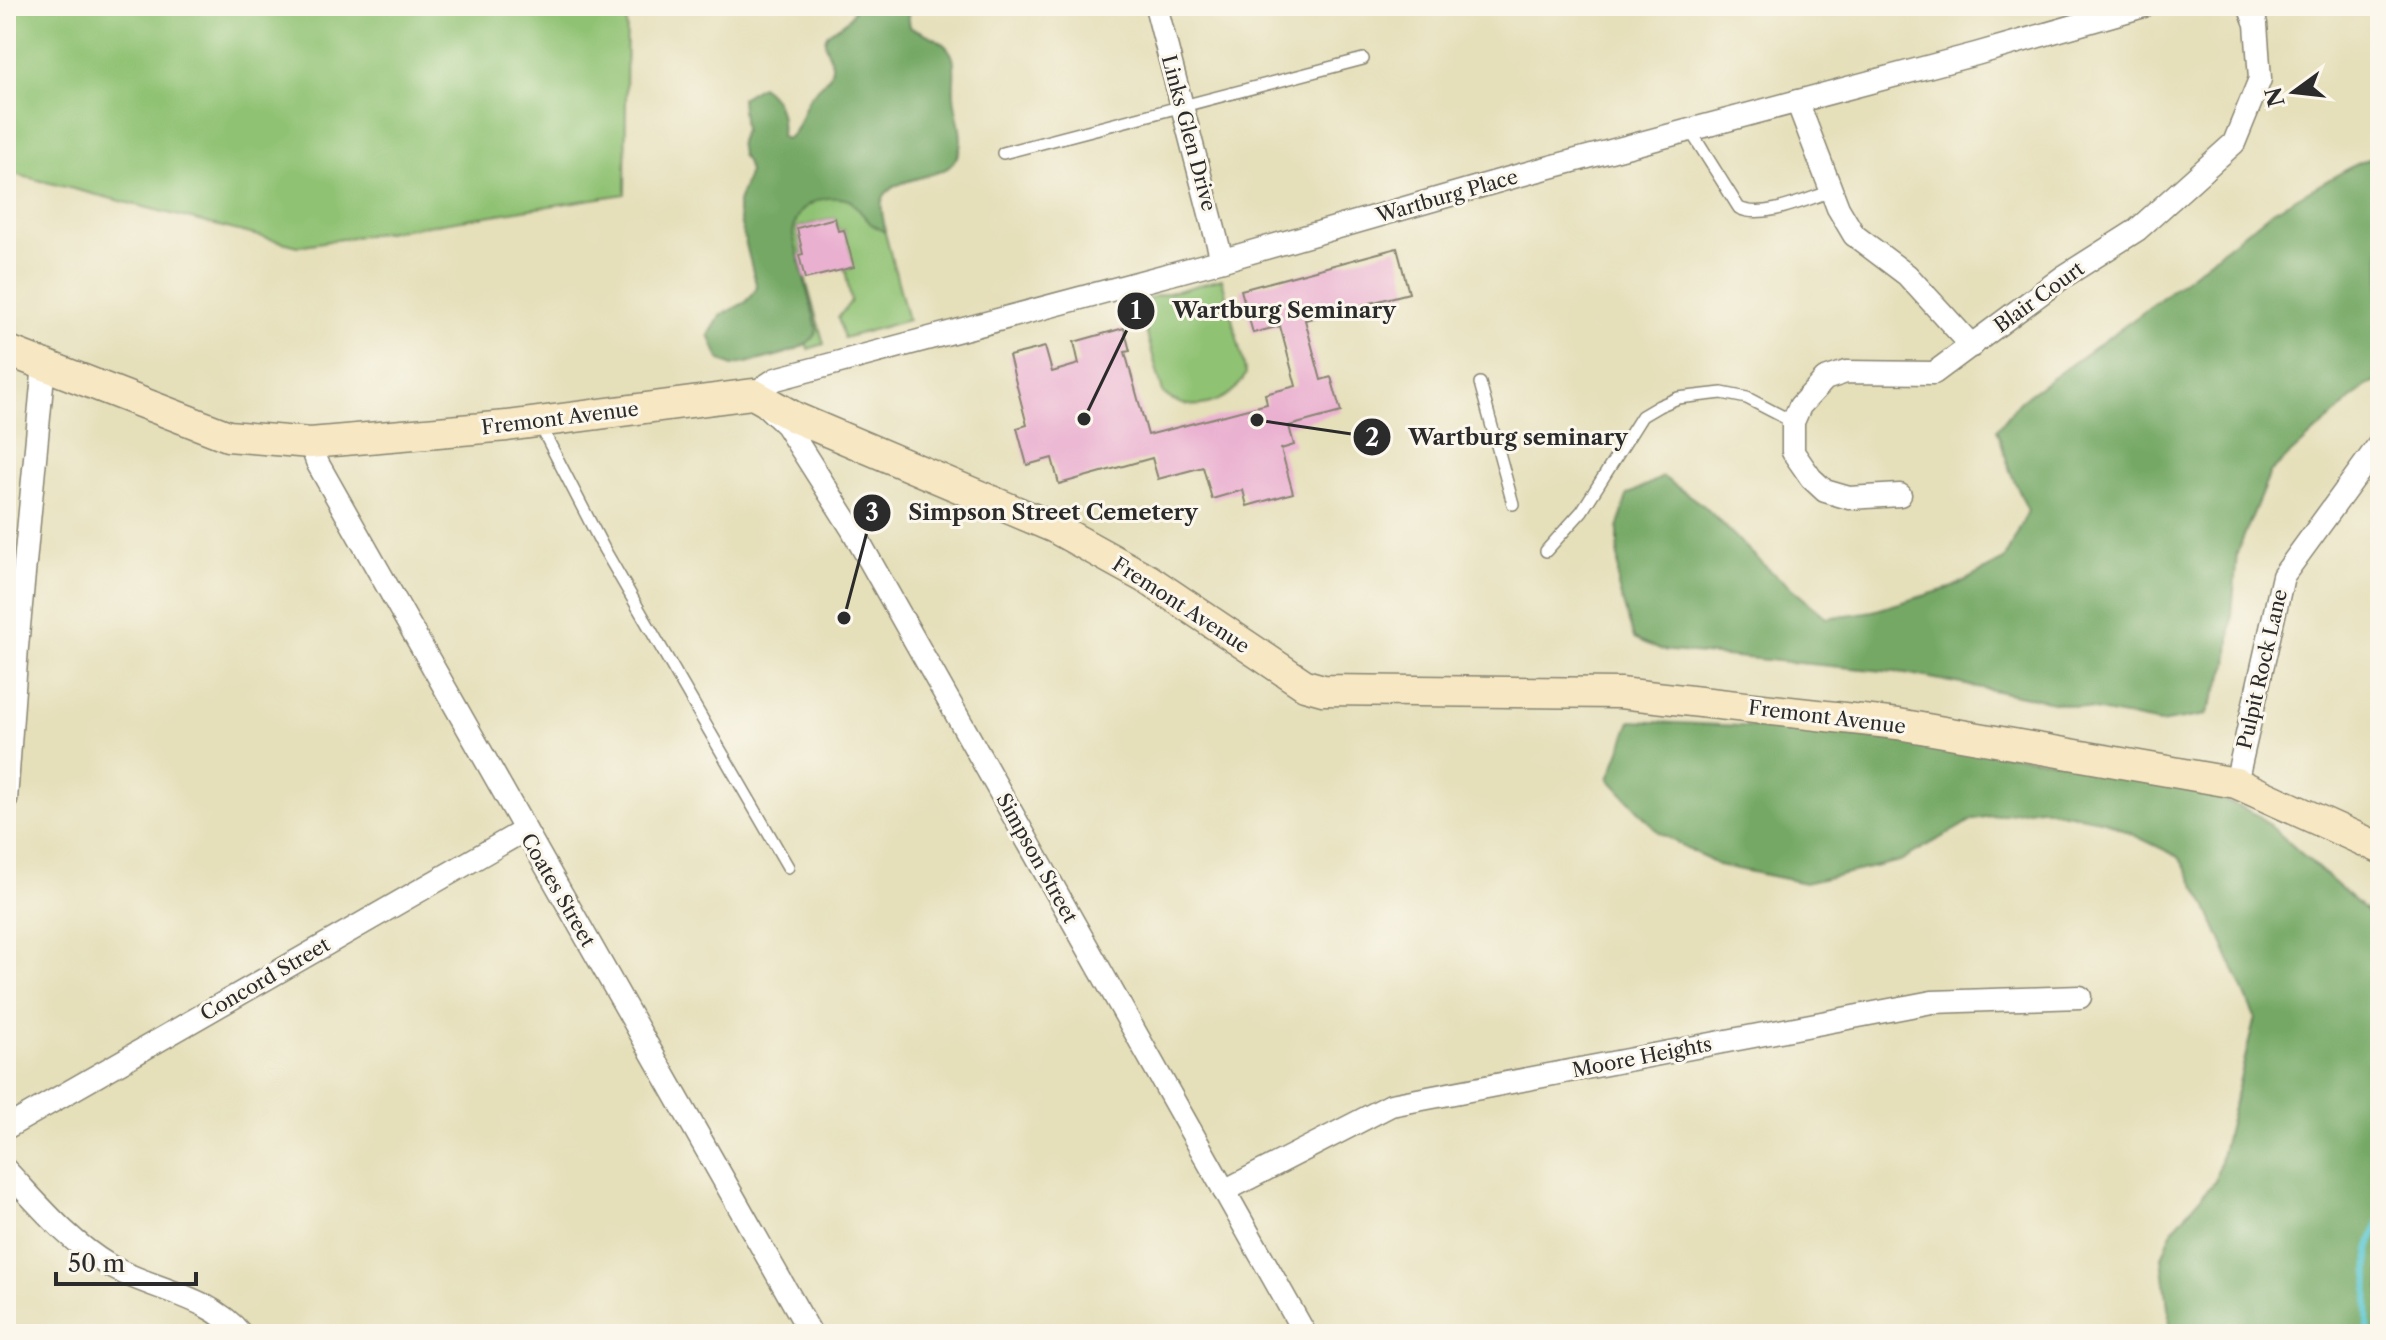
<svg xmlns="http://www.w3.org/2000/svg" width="2386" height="1340" font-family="'Libre Caslon Text',serif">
<rect width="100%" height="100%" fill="#fbf7ec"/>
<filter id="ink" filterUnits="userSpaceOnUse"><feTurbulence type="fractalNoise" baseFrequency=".0125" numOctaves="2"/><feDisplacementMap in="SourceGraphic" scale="16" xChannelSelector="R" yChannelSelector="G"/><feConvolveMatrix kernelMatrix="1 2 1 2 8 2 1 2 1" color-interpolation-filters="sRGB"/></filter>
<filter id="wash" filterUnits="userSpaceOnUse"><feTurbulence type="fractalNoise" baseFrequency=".006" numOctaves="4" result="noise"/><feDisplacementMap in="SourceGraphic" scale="32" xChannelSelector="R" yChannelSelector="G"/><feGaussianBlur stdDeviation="1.8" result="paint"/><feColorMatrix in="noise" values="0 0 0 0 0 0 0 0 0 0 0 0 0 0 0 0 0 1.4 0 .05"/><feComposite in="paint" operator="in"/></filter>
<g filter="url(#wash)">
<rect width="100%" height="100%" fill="#e5dfba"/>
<g fill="#90c273" stroke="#5e764f" stroke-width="2">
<path d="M6,6H627L625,194L298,246L6,172Z"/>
<path d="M866,161L908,320L844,338L838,318L851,301L845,269L853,267L844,230L838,231L835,218L797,228L803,254L799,256L824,344L808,349L766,189Z"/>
<path d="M1222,279L1246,374C1231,404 1188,417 1163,393L1138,301Z"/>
</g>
<g fill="#74a865" stroke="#506a48" stroke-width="2">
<path d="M855,6H907L910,27C925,34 948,40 953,58C956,68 953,84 954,95C955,118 971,144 951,165C938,179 888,177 882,201C880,210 885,223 885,232L871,224L850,200C822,193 795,204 793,235L817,329C812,354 755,360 732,366L719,359L709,335L721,315L746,302L757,288L738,213V202L749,172L746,161L741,155L739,141L744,130L741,98L761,86C778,97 783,116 781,136L786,139C799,133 802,109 810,97C817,87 831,81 832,67C833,57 822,48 826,37C831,25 849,28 855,6Z"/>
<path d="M2380,154V381L2366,386L2270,473L2237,553L2228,665L2206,715L2160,723L1905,673L1660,650L1634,638L1618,587V529L1627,495L1663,477L1704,506L1766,567L1827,618L1873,611L1953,587L2004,560L2028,511L2010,471L1997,429L2019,402L2141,314L2271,212L2353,166Z"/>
<path d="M1631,721L1806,729L2070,763L2215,796L2258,815L2380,923V1334H2171L2162,1257L2173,1229L2215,1181L2255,1017L2205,903L2179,857L2105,821L2039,808L1974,819L1900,861L1805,883L1718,865L1659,833L1609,779Z"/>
</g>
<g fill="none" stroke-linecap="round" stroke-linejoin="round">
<path stroke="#5dc9d4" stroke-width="6" d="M2368,1334L2369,1250L2380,1218"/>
</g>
<g id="blocks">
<g fill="#eab0d0">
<path d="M835,218L838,231L844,230L854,267L805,279L799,255L803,254L797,228Z"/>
<path d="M1397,248L1409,293L1305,320L1321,380L1331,377L1341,412L1289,426L1294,445L1281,449L1293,493L1247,506L1243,490L1212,499L1203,467L1158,479L1152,458L1059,484L1052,458L1027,465L1017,428L1027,425L1009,356L1045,347L1052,372L1079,364L1074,342L1124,328L1130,351L1125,352L1148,435L1267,404L1265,394L1296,386L1280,326L1253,333L1241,290Z"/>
</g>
</g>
</g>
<g filter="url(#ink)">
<use href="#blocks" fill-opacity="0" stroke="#888572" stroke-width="2"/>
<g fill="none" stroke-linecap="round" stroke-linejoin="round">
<g stroke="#888572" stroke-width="14">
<g id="lane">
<path d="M1690,130L1739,208C1762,220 1807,199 1832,191"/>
<path d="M1003,153L1363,59"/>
<path d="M1480,383L1513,504"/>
<path d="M540,425L604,549L788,867"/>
<path d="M1546,551L1582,511L1642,416L1659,406L1678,398L1722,393L1747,398L1793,422"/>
</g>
</g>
<g stroke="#888572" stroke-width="25">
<g id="street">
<path d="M1156,6L1222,260"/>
<path d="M1797,101L1838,208L1854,235L1907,275L1972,346"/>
<path d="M310,443L318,464L811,1334"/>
<path d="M1900,495L1849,498L1825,491L1811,478L1793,452V422L1800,406L1825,379L1846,372L1934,373L2063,277L2137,230L2234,143L2260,79L2256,24L2249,6"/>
<path d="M2236,783L2283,576L2380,443"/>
<path d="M6,800L17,647L44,364"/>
<path d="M6,1128L525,830"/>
<path d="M6,1170C38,1204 69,1242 110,1266C152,1290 209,1295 241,1334"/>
<path d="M1224,1191L1391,1105L1932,1002L2080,997"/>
<path d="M1305,1334L852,529L786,425L753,394L776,379L1227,259L1513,177L1976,54L2144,6"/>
</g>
</g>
<g stroke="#888572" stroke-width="33">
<path id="secondary" d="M6,350L228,436L310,443L507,426L753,394L796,418L1055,528L1149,580L1305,685L1323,690L1620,693L1898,724L2236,783L2380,848"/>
</g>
<use href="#lane" stroke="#fff" stroke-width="11"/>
<use href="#street" stroke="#fff" stroke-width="22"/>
<use href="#secondary" stroke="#f7e8c3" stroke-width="30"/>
</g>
</g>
<g text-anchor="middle" stroke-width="6" stroke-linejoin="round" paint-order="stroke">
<g font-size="20" fill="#2b2b2b" stroke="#fbf7ec">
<text transform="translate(1189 133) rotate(75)" y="7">Links Glen Drive</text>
<text transform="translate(1447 196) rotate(-16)" y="7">Wartburg Place</text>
<text transform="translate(2039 297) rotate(-36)" y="7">Blair Court</text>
<text transform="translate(560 418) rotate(-7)" y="7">Fremont Avenue</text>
<text transform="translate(1181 605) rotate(33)" y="7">Fremont Avenue</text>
<text transform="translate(2262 669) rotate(-77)" y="7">Pulpit Rock Lane</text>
<text transform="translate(1827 717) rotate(7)" y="7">Fremont Avenue</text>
<text transform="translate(1037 858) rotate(61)" y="7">Simpson Street</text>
<text transform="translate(558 890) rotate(60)" y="7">Coates Street</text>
<text transform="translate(265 979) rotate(-30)" y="7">Concord Street</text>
<text transform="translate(1642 1057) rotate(-11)" y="7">Moore Heights</text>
</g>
</g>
<path fill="none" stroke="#2b2b2b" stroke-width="3" d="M1084 419L1136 311M1257 420L1372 437M844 618L872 513"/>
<g fill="#2b2b2b" stroke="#fbf7ec" stroke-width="3">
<circle cx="1084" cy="419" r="8"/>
<circle cx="1257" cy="420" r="8"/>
<circle cx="844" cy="618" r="8"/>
<circle cx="1136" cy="311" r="20"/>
<circle cx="1372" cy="437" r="20"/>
<circle cx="872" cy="513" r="20"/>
</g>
<g font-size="24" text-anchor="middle" font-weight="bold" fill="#fff">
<text x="1136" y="319">1</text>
<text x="1372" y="446">2</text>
<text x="872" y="521">3</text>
</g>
<g font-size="22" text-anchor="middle" font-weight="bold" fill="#2b2b2b" stroke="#fbf7ec" stroke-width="6" stroke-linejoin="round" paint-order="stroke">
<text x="1284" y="318">Wartburg Seminary</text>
<text x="1518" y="445">Wartburg seminary</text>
<text x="1053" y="520">Simpson Street Cemetery</text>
</g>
<rect width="2386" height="1340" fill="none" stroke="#fbf7ec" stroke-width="32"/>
<g transform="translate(2294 92) rotate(255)" stroke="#fbf7ec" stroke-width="6" paint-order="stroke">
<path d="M0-6L14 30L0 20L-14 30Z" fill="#2b2b2b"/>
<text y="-12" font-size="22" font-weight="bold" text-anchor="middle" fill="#2b2b2b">N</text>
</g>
<path d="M56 1272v12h140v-12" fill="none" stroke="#2b2b2b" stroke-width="4"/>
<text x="68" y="1272" font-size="24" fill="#2b2b2b" stroke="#fbf7ec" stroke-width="6" paint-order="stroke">50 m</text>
</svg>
